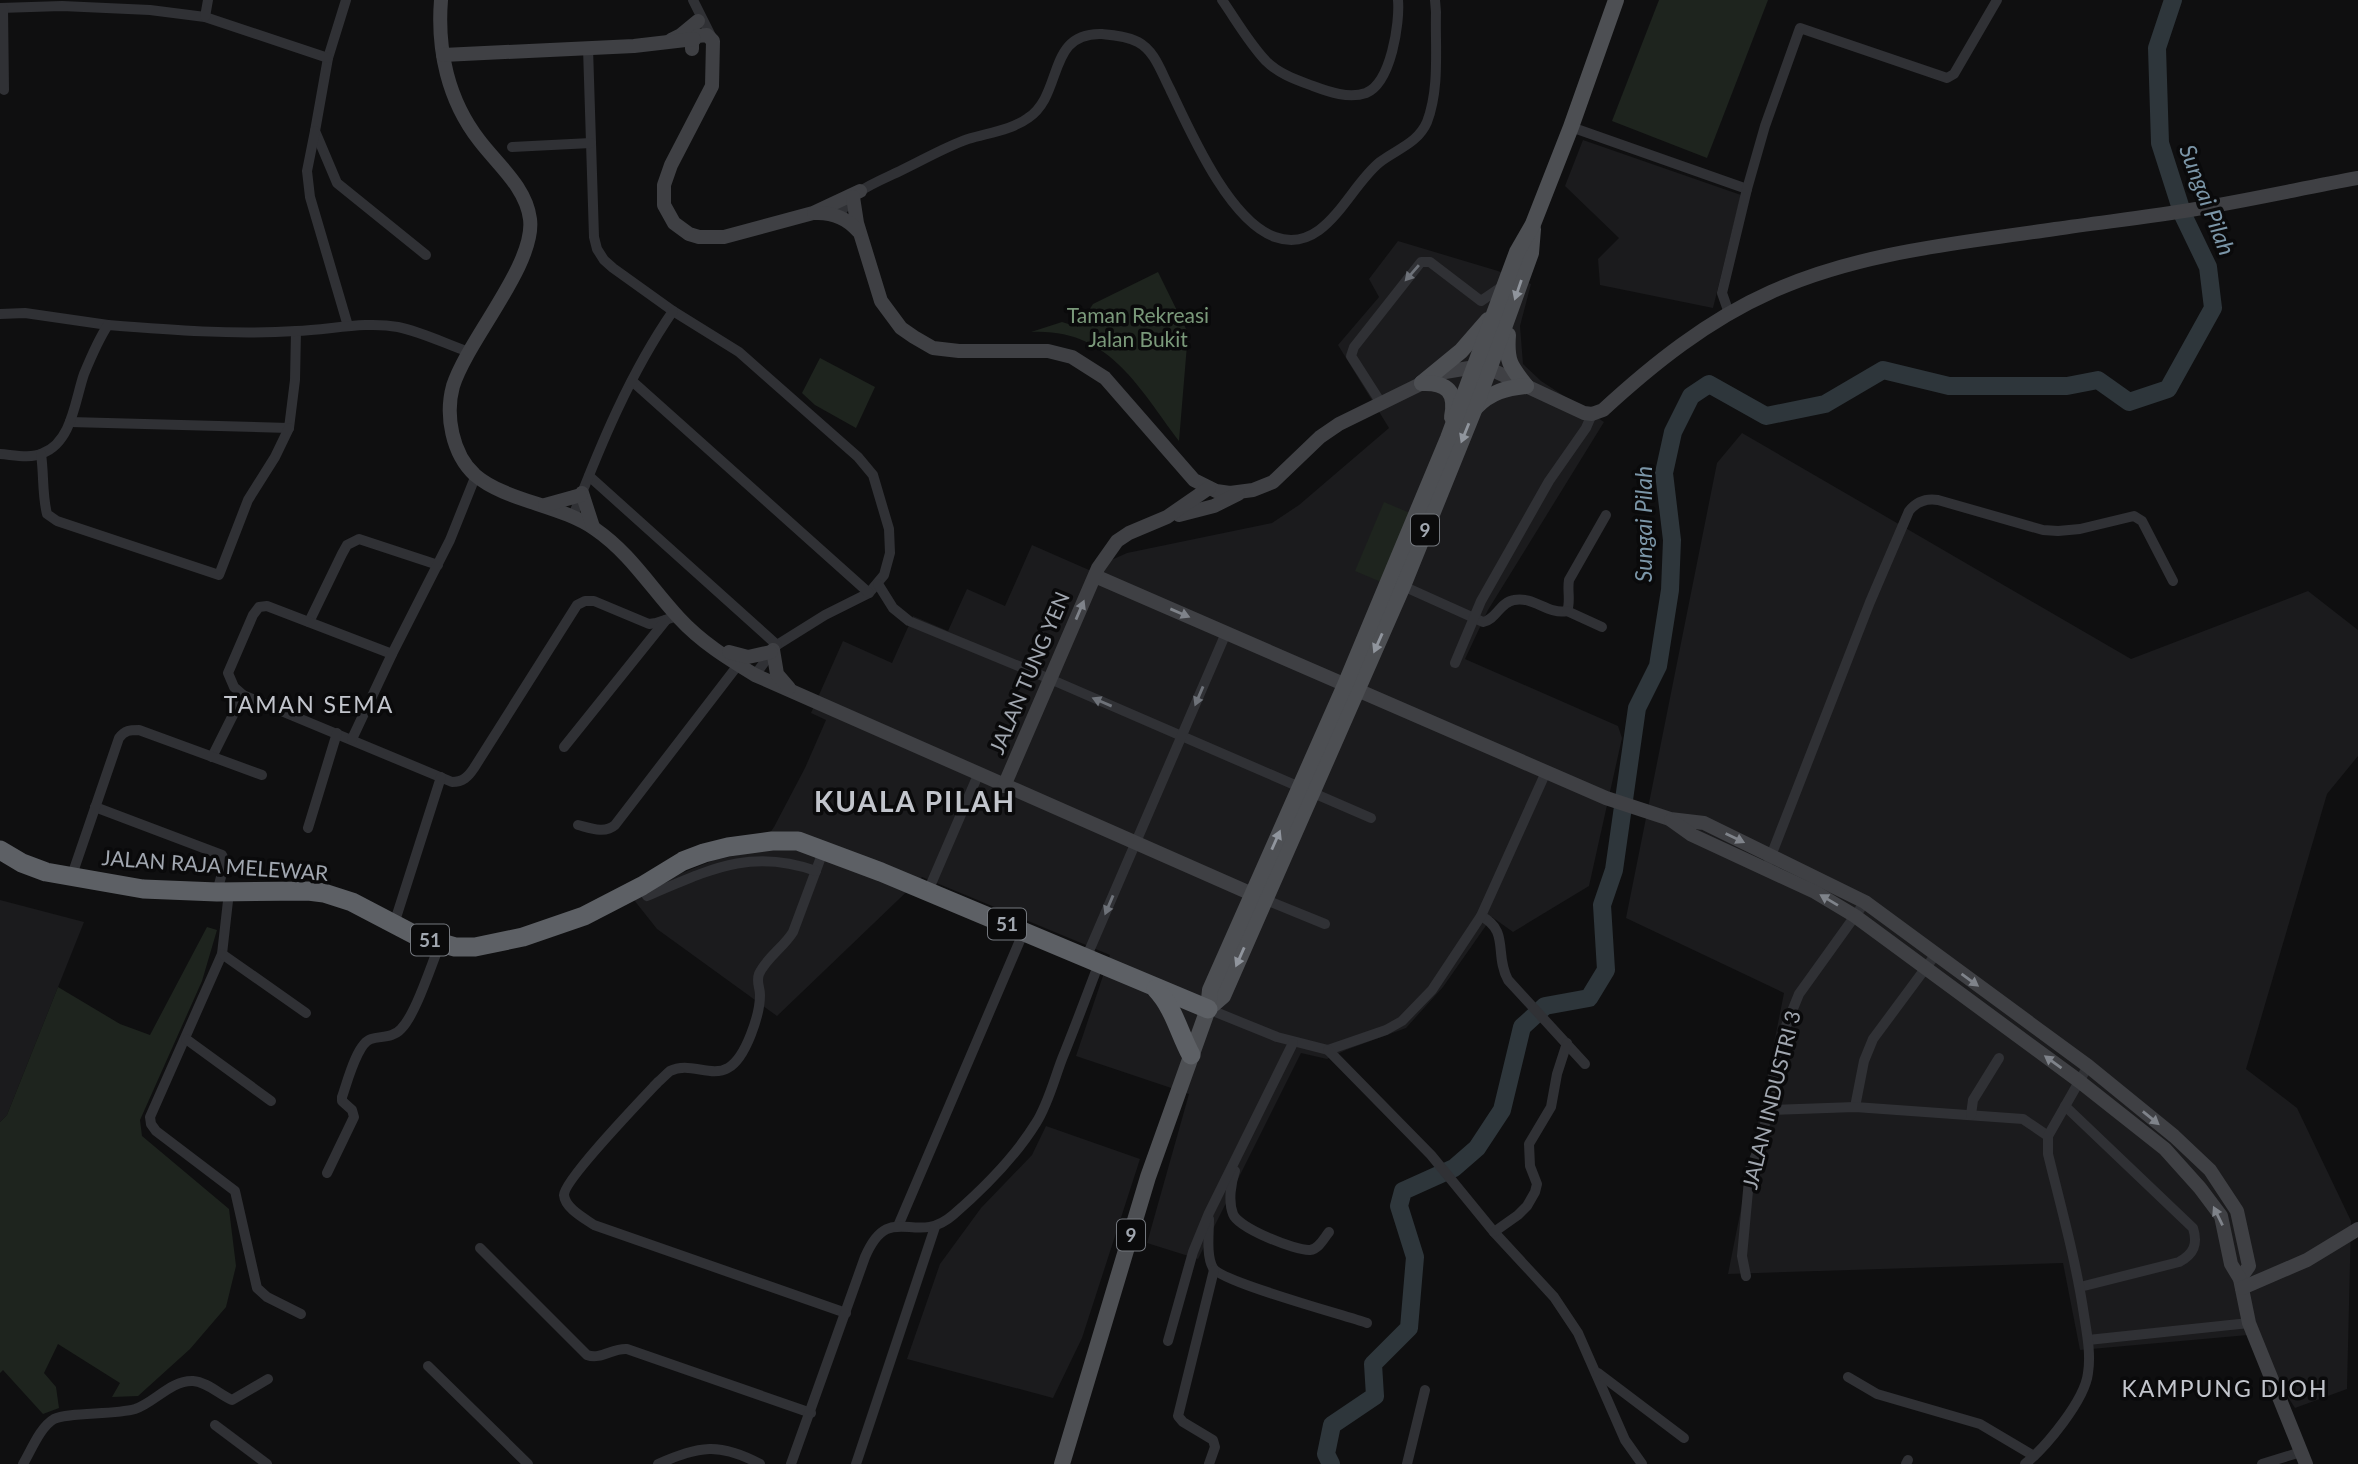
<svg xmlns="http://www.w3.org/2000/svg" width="2358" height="1464" font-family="Lato,sans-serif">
<rect width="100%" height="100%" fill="#0f0f10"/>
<g fill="#1b1b1d">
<path d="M1583,140L1741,195L1713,308L1600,285L1598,259L1619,238L1565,186Z"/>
<path d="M1398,241L1498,271L1531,284L1520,326L1523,364L1541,381L1604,422L1488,610L1465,659L1618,726L1622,738L1589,886L1513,932L1492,917L1443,987L1406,1028L1346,1050L1327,1059L1301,1053L1198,1259L1147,1243L1189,1094L1076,1056L1110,955L922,877L777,1016L657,929L634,900L682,873L714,860L758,851L774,827L805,768L826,720L811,713L843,641L892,663L913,616L948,631L967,589L1005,606L1032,545L1089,570L1127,553L1272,523L1299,505L1389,428L1338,345L1379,297L1369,279Z"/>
<path d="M1742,433L2131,659L2308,591L2358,630V756L2327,794L2246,1069L2297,1108L2351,1221L2347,1389L2295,1408L2248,1335L2080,1350L2063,1263L1728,1274L1784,993L1626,918L1717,463Z"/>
<path d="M0,900L84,922L7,1115L0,1122Z"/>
<path d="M1046,1126L1140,1159L1082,1338L1053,1398L907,1359L940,1264L981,1208L1032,1155Z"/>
</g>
<g fill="#1e241e">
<path d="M1659,0H1768L1707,158L1612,121Z"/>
<path d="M1158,272L1188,333L1179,441C1138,387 1109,328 1031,332L1062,322L1078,327L1093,304Z"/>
<path d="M820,358L875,387L856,428L815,405L802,393Z"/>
<path d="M1384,502L1410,513L1381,582L1355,571Z"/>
<path d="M207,927L217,930L202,981L140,1120L142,1136L229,1209L236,1266L226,1307L190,1349L138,1396L112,1397L120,1383L58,1344L44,1373L56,1387L59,1408L43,1414L3,1370L0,1373V1122L7,1115L58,987L120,1024L150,1035Z"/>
</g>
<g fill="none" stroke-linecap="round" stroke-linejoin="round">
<path stroke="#2e363b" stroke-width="18" d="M1331,1464L1326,1454L1332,1425L1375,1396L1373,1364L1409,1328L1415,1257L1399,1206L1403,1191L1454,1168L1477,1148L1502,1110L1522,1027L1545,1006L1589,998L1606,970L1602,905L1614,870L1637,708L1658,666L1670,590L1672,540L1664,473L1673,432L1691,396L1709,384L1766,416L1825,404L1883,370L1949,386H2067L2098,380L2129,402L2168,389L2213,308L2208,267L2183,215L2160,143L2157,48L2173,0"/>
<g stroke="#303135" stroke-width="10">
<path d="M346,0L328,58L315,131L337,183L426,255"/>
<path d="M693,0L712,38"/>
<path d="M1222,0C1236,20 1249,43 1266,61C1279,74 1297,80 1313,86C1329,92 1349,99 1366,93C1391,83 1400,23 1398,0"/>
<path d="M0,8L62,6L150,10L205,17L328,58"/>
<path d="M3,8L4,90"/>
<path d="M205,17L208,0"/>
<path d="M588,48L594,237L597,249L604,260L613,268L673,311L739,352L858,457L873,475L889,529L890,553L884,575L869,593L825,615L777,645L755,675"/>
<path d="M1571,127L1747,189"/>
<path d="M315,131L307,171L310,197L348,326"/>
<path d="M512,147L591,143"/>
<path d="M839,216C844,207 851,198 859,192C872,183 888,177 902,170C923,160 945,147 968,139C987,133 1012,130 1028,118C1064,94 1046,32 1102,34C1113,35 1127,36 1138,42C1155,51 1161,72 1170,89C1190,131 1229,221 1275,237C1326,255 1348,187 1380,162C1397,149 1418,143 1427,122C1440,88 1435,47 1436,12L1435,0"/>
<path d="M1729,313L1722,293L1747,189L1765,126L1800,28L1947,78L1954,74L1997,0"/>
<path d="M0,314L25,313L108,325"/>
<path d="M632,381L869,593"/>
<path d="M1381,403L1351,356L1354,347L1421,262H1430L1481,301L1503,286"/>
<path d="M70,422L289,428L295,380L296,331"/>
<path d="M0,454C14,455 30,459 43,453C72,442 75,400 84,374C91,357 98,340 108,325C171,330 234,335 296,331C330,330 365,321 398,327C422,332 446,344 469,352"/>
<path d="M41,454C44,474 42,494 47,514L57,521L219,575L248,500L275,457L289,428"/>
<path d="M589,476L777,645"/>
<path d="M573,516C600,446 630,373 673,311"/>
<path d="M878,584L893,608L909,621L1050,679L1371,818"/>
<path d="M1403,586L1483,622C1496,620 1500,602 1514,600C1534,596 1548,615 1567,611C1571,601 1567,591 1569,580L1606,515"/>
<path d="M1567,611L1602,627"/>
<path d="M309,622L342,554L347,545L359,539L438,565"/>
<path d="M392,654L267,606L259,607L253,615L228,673L234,687L243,695L452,782C463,782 468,777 474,768L577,605L585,601H594L649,624L656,623L677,616"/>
<path d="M1455,663L1481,601L1549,481L1586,428L1592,414"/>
<path d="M352,739L392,654L450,540L476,475"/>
<path d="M564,747L666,620"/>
<path d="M212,757L243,695"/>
<path d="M95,807L222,855L225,862L217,892"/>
<path d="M578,825C590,828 605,834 615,825L738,665"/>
<path d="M308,828L337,733"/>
<path d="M824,849L793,932C784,947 766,958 759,974C756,982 760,987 760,995C760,1014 746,1058 728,1068C711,1078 689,1061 670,1071C666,1074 662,1079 658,1082C643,1098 564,1180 564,1195C565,1208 584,1218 594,1225L846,1313"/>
<path d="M1769,861L1870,602L1909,511C1917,501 1926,498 1938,500L2043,530L2058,531L2080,529L2134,516L2142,521L2173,581"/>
<path d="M71,878L119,738C125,730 130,730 139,730L262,775"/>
<path d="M642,886L647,896C707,871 750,847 816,871"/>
<path d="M928,891L978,775"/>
<path d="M229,892L222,954L150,1117L151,1124L156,1131L235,1191L257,1288L267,1297L301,1314"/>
<path d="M1261,898L1325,924"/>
<path d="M1481,916C1510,931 1494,954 1508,980L1585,1064"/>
<path d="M394,924L441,777"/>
<path d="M222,954L306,1013"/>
<path d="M1086,958L1226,633"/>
<path d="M1208,1009L1277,1037L1328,1050L1386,1030L1402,1021L1432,990L1481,916L1546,772"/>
<path d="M186,1039L271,1101"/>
<path d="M1328,1050L1431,1155L1494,1232L1554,1297L1578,1333L1625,1440L1642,1464"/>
<path d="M2065,1106L2193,1228C2198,1244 2194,1254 2179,1262L2080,1287"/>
<path d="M1855,1107L1864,1061L1873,1039L1936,954"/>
<path d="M1768,1110L1855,1107L2023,1119L2048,1136"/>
<path d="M1971,1115L1973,1100L1999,1058"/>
<path d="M1235,1171C1231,1183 1228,1201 1233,1214C1238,1228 1296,1251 1310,1250C1319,1249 1324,1238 1329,1232"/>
<path d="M327,1173L354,1117L352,1110L342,1101V1097C347,1083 357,1043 371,1039C381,1036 393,1038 401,1029C416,1014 431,965 440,944"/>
<path d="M1209,1219C1209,1233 1206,1256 1213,1268C1221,1282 1344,1315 1367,1323"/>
<path d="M898,1226L1024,931"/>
<path d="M1494,1232L1518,1215L1527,1206L1535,1192L1537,1184L1530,1166L1529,1144L1551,1107L1557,1074L1567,1043"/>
<path d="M480,1248L587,1355C601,1360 612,1348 627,1349L811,1413"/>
<path d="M1746,1276L1742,1256L1750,1169L1762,1141L1773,1077L1786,1026L1799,994L1865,902"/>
<path d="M2088,1340L2249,1323"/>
<path d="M1168,1341L1193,1252L1209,1213L1293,1043"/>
<path d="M428,1366L528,1464"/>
<path d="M1598,1373L1684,1438"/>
<path d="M1848,1377L1877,1394L1980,1424L2034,1456"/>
<path d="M215,1425L267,1464"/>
<path d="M23,1464C31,1451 40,1427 54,1419C68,1412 114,1415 135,1409C154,1403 171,1380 193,1381C207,1382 219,1394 232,1400L268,1379"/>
<path d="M658,1464C700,1446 719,1442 760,1464"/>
<path d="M791,1464L865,1257C890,1199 915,1248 953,1215C983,1189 1015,1157 1036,1123C1048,1104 1054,1080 1062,1059C1075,1027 1087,995 1099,963"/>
<path d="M856,1464L935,1227"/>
<path d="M1209,1464L1215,1447L1213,1440L1183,1422L1178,1416L1214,1270"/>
<path d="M1407,1464L1425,1390"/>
<path d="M1906,1464L1908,1460"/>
<path d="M2025,1464C2046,1447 2085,1400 2088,1373C2091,1354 2087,1334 2084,1315C2076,1261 2061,1207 2048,1154V1136L2088,1066"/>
<path d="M2262,1464L2301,1452"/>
</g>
<g stroke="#3f4044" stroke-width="14">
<path d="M441,0C437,50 448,100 479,140C497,164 526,187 530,219C536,264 468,339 453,386C445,415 452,454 475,475C505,501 561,505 595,529C630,553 651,588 679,618C701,642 727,658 755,675L1252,894"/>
<path d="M671,40L681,35L698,21"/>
<path d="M692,49V42L697,36L707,35L713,41L712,86L671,165L664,185V205L674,223L689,234L699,237H724L813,213L860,191"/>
<path d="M443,55L634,46L694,39"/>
<path d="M853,197L857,223L881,301L901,328L914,337L933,348L959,351H1048L1072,357L1105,378L1194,480L1216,491L1230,493L1253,490L1273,482L1320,437L1339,424L1445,372L1475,367L1490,369L1584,413L1592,414L1603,410C1653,364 1708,320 1771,292C1859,252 1960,243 2055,229C2102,222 2150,217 2196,209C2250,200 2304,188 2358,178"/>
<path d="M814,213C832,212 846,217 858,231"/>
<path d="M582,493L593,527"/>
<path d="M545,505L581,495"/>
<path d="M1179,515L1214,506L1238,494"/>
<path d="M1095,576L1606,798L1670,819L1704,823L1865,902L2088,1066L2174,1136L2210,1170L2237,1211L2249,1266L2240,1279"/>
<path d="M773,650L777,674L789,688"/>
<path d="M729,652L748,657L771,652"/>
<path d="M1004,786L1098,568L1117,541L1129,533L1167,517L1209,488"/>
<path d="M1671,820L1692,835L1815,892L1855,916L2079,1081L2165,1149L2200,1188L2221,1216L2231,1264L2240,1279L2249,1323L2306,1464"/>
<path d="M2242,1288L2307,1260L2358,1229"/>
</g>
<g stroke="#4d4f53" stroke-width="16">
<path d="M1508,335C1506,361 1510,366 1526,386"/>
<path d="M1422,383L1461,351L1488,320"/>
<path d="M1422,383C1447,382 1457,392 1452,417"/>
<path d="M1476,407C1491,392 1506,388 1526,386"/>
<path d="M1208,1009L1223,996L1403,586L1475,408L1531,253L1533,229"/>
<path d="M1062,1464L1148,1177L1208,1009L1210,990L1345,685L1448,438L1517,252L1533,224L1571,127L1616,0"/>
</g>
<g stroke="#5d6065" stroke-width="19">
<path d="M0,850L22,863L46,872L143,889L217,892L308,891L324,893L352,902L417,936L455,947H475L523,937L584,916L642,886L683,861L704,853L728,847L772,841H798L881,872L1208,1009"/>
<path d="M1156,989C1174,1008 1179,1033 1191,1055"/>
</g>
</g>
<defs><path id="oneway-solid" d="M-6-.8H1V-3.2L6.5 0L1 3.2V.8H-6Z" transform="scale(1.75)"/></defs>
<g fill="#6e7279">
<use href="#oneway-solid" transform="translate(1412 273) rotate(131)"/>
<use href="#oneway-solid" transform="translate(1199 696) rotate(113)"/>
<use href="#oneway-solid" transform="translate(1102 702) rotate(-157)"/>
<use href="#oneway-solid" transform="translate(1109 905) rotate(113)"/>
</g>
<g fill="#90959d">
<use href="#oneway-solid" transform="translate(1518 290) rotate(109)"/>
<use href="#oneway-solid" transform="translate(1465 433) rotate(112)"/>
<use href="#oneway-solid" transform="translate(1378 643) rotate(114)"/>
<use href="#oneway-solid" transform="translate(1276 840) rotate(-66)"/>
<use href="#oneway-solid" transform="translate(1240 957) rotate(114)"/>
</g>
<g fill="#7f838a">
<use href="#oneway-solid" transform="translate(1080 610) rotate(-67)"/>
<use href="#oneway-solid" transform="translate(1180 613) rotate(23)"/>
<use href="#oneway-solid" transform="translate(1735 838) rotate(26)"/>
<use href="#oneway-solid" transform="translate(1829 900) rotate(-149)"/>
<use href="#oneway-solid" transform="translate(1970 980) rotate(36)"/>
<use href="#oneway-solid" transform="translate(2053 1062) rotate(-144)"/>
<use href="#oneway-solid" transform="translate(2151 1118) rotate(39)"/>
<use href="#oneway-solid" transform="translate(2218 1216) rotate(-116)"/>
</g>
<g text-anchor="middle" stroke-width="7" stroke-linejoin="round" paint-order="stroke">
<g fill="#0a0a0b" stroke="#74787e" stroke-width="2">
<rect x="1411" y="514.5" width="28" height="31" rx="5"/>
<rect x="988" y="908.5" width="38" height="31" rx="5"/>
<rect x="411" y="924.5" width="38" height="31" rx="5"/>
<rect x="1117" y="1219.5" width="28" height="31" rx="5"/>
</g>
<g font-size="19" font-weight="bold" fill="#a1a7b0">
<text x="1425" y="537">9</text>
<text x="1007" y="931">51</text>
<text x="430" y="947">51</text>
<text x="1131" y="1242">9</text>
</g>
<g font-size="21" fill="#7a997a" stroke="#0a0a0b">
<text x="1138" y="323">Taman Rekreasi<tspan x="1138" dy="24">Jalan Bukit</tspan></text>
</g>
<g font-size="21" fill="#a1a7b0" stroke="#0a0a0b">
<text transform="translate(1030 673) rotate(-67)" y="7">JALAN TUNG YEN</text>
<text transform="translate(215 866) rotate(4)" y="7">JALAN RAJA MELEWAR</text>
<text transform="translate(1772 1100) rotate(-76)" y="7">JALAN INDUSTRI 3</text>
</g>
<g font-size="23" font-style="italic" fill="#7b96a8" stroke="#0a0a0b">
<text transform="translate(2207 200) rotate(69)" y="8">Sungai Pilah</text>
<text transform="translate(1644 524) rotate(-90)" y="8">Sungai Pilah</text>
</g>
<g font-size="23" letter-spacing="2" fill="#c2c5cc" stroke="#0a0a0b">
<text x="309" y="713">TAMAN SEMA</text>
<text x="2225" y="1397">KAMPUNG DIOH</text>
</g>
<g font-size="28" font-weight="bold" letter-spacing="2" fill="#c2c5cc" stroke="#0a0a0b">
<text x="915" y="812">KUALA PILAH</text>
</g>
</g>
</svg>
